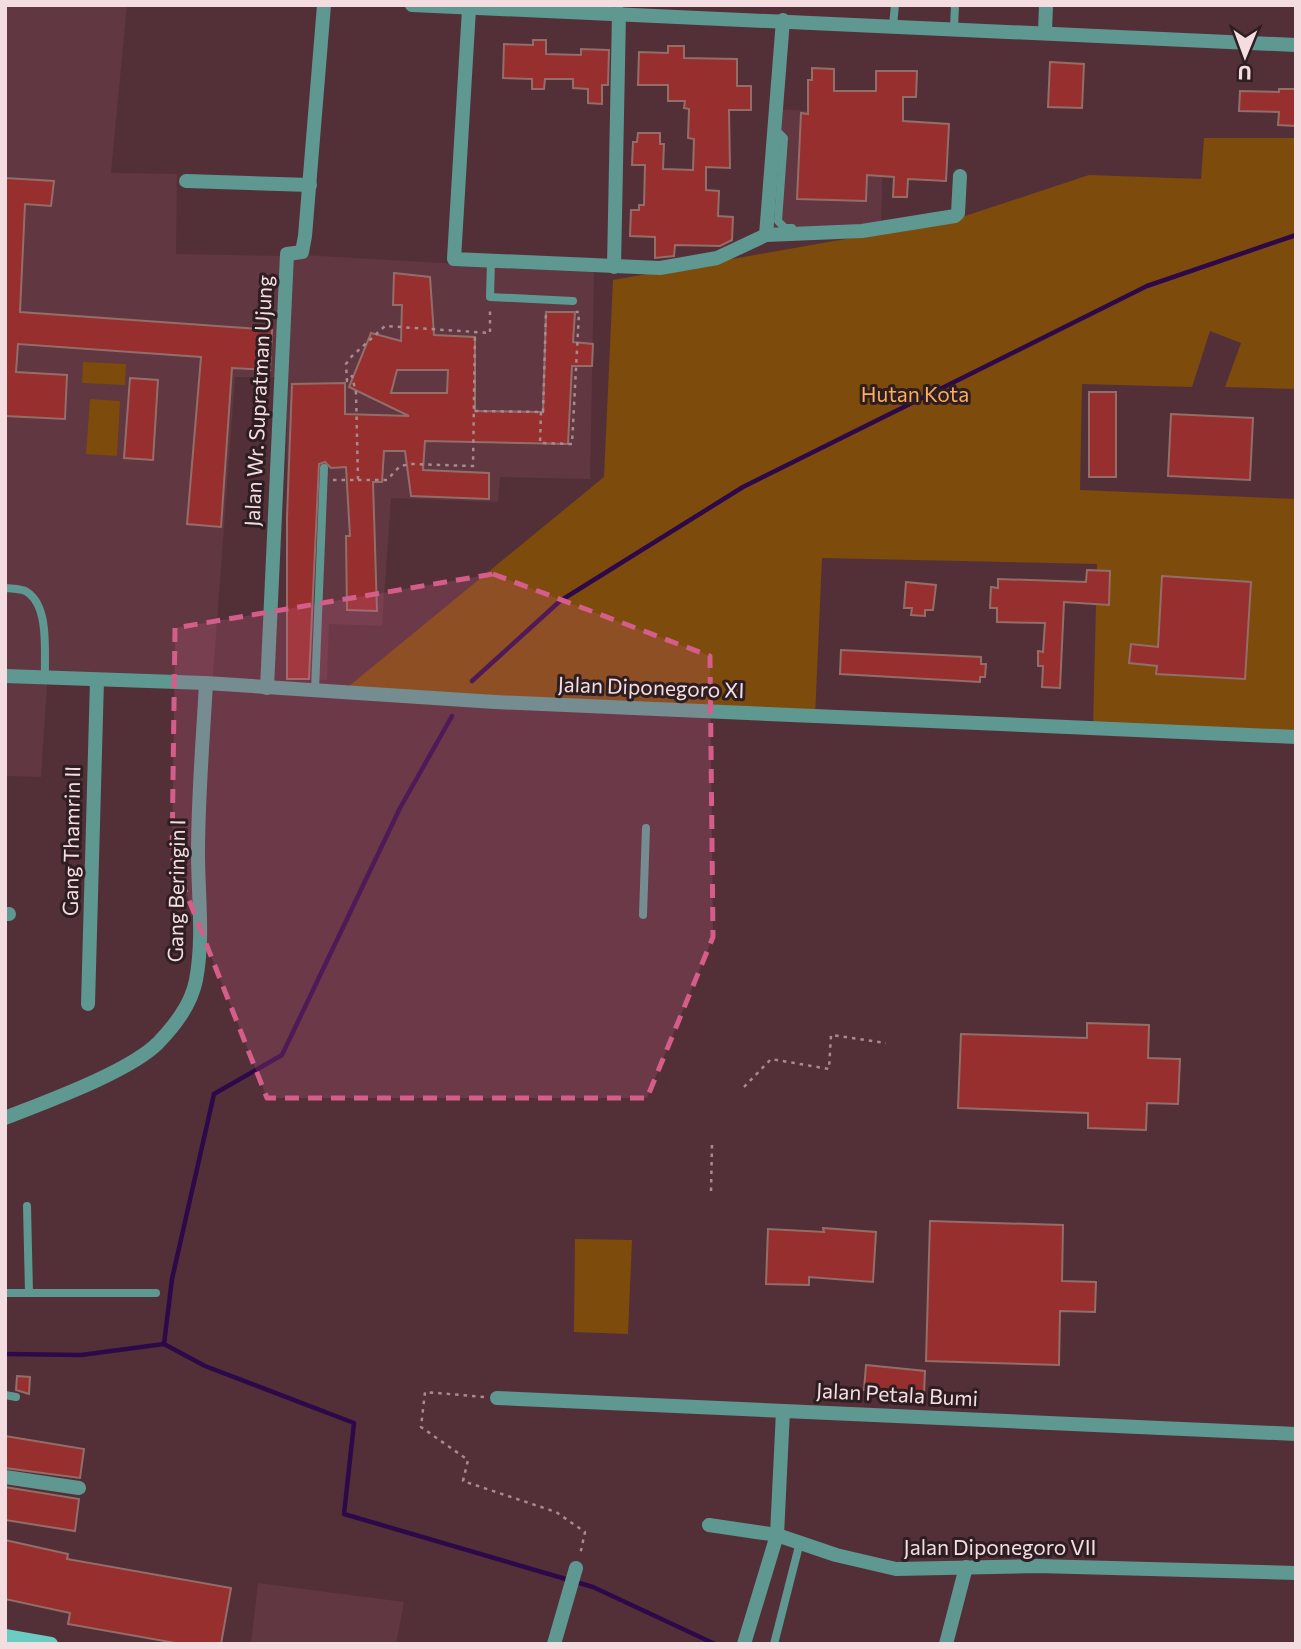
<svg xmlns="http://www.w3.org/2000/svg" width="1301" height="1649" font-family="Commissioner,sans-serif">
<rect width="100%" height="100%" fill="#533038"/>
<g fill="#613741">
<path d="M5,5H127L111,173L177,174L176,254L284,256L277,377H235L213,676L48,671L41,777L5,776Z"/>
<path d="M778,109L884,116L881,224L772,230Z"/>
<path d="M287,254L594,272L590,479L500,477L498,502L391,498L382,626L329,624L327,680L287,679Z"/>
<path d="M258,1583L404,1602L396,1644H251Z"/>
</g>
<g fill="#7d4b0c">
<path d="M1204,138H1296V389L1225,387L1241,343L1210,331L1192,387L1082,384L1080,490L1296,499V736L1093,727L1097,564L822,558L815,717L343,691L604,477L613,280L953,220L1089,175L1201,179Z"/>
<path d="M83,362L126,364L125,385L82,383Z"/>
<path d="M90,399L120,401L117,456L86,454Z"/>
<path d="M575,1239L632,1240L628,1334L574,1332Z"/>
</g>
<g fill="none" stroke-linecap="round" stroke-linejoin="round">
<g stroke="#2e094a" stroke-width="4.5">
<path d="M472,681L560,601L743,487L1147,286L1296,235"/>
<path d="M164,1344L172,1279L214,1094L282,1055L400,808L452,716"/>
<path d="M5,1354L81,1355L164,1344L205,1366L354,1423L344,1514L593,1587L715,1644"/>
</g>
</g>
<g fill="#972f2e" stroke="#946d69" stroke-width="2" fill-rule="evenodd">
<path d="M533,40H546V54L581,55V49L609,50L608,85H602V104L588,103V89L573,88V79H545L544,89H532V79L503,78L504,44L533,45Z"/>
<path d="M668,46H684V58L737,59V86H751V110H729L730,168L706,167V190L719,191L718,216L733,217L732,240L720,246L675,245L674,256L655,258V237L630,236L631,210H639V205H644L645,165H632L633,142H637L638,133H660V144H664L663,169L693,170L694,139L688,138L689,109L684,108L685,101H668V85H638L639,52L668,53Z"/>
<path d="M1050,62L1084,64L1082,108L1048,107Z"/>
<path d="M812,68L834,69V91H876V71H917L916,97H903V121L949,124L946,181L908,179L907,197H893L894,177L867,175L866,201L797,199L801,113L808,114V80H812Z"/>
<path d="M1279,89H1296V126L1278,125L1279,112L1239,111L1240,91L1279,92Z"/>
<path d="M5,178L54,181L51,206L25,204L20,312L272,330L270,370L232,368L221,527L187,524L201,357L18,344L16,372L67,375L65,419L5,416Z"/>
<path d="M394,273L430,277L434,335L475,337V411L543,412L546,312H575L573,342L593,344L592,366H572L568,444L425,441L423,470L489,473V499L411,496L405,451H384L382,482H373L377,611L347,610L346,536H350L346,467L331,468L325,462L319,464L309,679H287V517L292,384L345,383V414L409,416L349,387L371,333L401,341L402,305H393ZM397,370H448L447,393H391Z"/>
<path d="M130,378L158,380L153,460L124,458Z"/>
<rect x="1089" y="392" width="27" height="85"/>
<path d="M1171,414L1253,418L1250,480L1168,476Z"/>
<path d="M1087,570L1110,571L1109,605L1064,602L1060,688L1042,687L1043,666H1038V651L1043,652L1045,623L997,622V608H990L991,587L998,588V579L1086,582Z"/>
<path d="M1162,576L1251,582L1245,679L1156,674L1157,666L1129,663L1131,644L1158,647Z"/>
<path d="M906,582L936,585L933,610H925V616L911,615L912,608H904Z"/>
<path d="M841,650L981,657V664H986L985,677H980V682L840,674Z"/>
<path d="M1087,1023L1149,1025L1148,1058L1180,1059L1178,1104L1147,1103L1146,1130L1088,1128V1113L958,1108L961,1034L1087,1038Z"/>
<path d="M930,1221L1063,1225L1062,1281L1096,1282L1095,1312L1060,1311L1059,1365L926,1361Z"/>
<path d="M823,1228L876,1232L873,1282L809,1277V1285L766,1284L768,1229L824,1232Z"/>
<path d="M866,1365L925,1371L924,1394L864,1390Z"/>
<path d="M17,1376L30,1377L29,1394L16,1390Z"/>
<path d="M5,1436L84,1449L80,1478L5,1468Z"/>
<path d="M5,1487L79,1499L75,1531L5,1520Z"/>
<path d="M5,1540L68,1554L67,1559L231,1588L221,1644H181L68,1624L70,1613L5,1599Z"/>
</g>
<g fill="none" stroke-linecap="round" stroke-linejoin="round">
<g stroke="#a78b91" stroke-width="2.5" stroke-dasharray="3.5 5" stroke-linecap="butt">
<path d="M475,411L543,412L546,312H548"/>
<path d="M541,412L540,443L572,444L579,312H576"/>
<path d="M333,480H358L356,393L352,376L347,381L346,364L350,358L385,326L490,333V307"/>
<path d="M358,480H387L400,466L411,464L473,466L475,332"/>
<path d="M744,1087L771,1059L829,1069L831,1035L886,1043"/>
<path d="M711,1191L712,1144"/>
<path d="M484,1397L425,1392L421,1427L468,1460L463,1481L556,1512L585,1532L580,1555"/>
</g>
<g stroke="#5e9891" stroke-width="8">
<path d="M893,25L895,5"/>
<path d="M954,28L955,5"/>
<path d="M775,129L784,138L778,221L785,228H792"/>
<path d="M491,261L490,297L573,301"/>
<path d="M5,588C12,589 21,588 27,592C50,607 44,653 45,678"/>
<path d="M315,690L324,468"/>
<path d="M643,915L646,828"/>
<path d="M27,1206L29,1293"/>
<path d="M5,1293H156"/>
<path d="M5,1395L16,1397"/>
<path d="M774,1644L800,1542"/>
</g>
<g stroke="#5e9891" stroke-width="14">
<path d="M469,9L454,259L660,268L717,258L766,235L862,231L955,216L958,213L960,176"/>
<path d="M1045,32L1046,5"/>
<path d="M186,181L310,185"/>
<path d="M766,235L783,20"/>
<path d="M614,267L619,13"/>
<path d="M267,688L287,254L302,252L305,236L324,5"/>
<path d="M5,914H9"/>
<path d="M88,1004L97,680"/>
<path d="M5,1118C45,1102 129,1072 158,1043C175,1025 191,1005 196,980C204,938 198,896 198,853C198,796 203,739 206,683"/>
<path d="M497,1398L1296,1434"/>
<path d="M5,1477L79,1488"/>
<path d="M709,1525L777,1535L836,1555L896,1569L1037,1566L1296,1573"/>
<path d="M554,1644L576,1568"/>
<path d="M744,1644L777,1535L783,1411"/>
<path d="M946,1644L966,1567"/>
</g>
<g stroke="#5e9891" stroke-width="14">
<path d="M412,5L1296,45"/>
<path d="M5,676L206,683L495,702L1296,737"/>
</g>
<path stroke="#6bccc1" stroke-width="14" d="M5,1636L51,1644"/>
</g>
<path fill="#d45d8a" fill-opacity="0.2" stroke="#d45d8a" stroke-width="5" stroke-dasharray="14 9" stroke-linejoin="round" d="M493,574L710,656L713,937L647,1098H267L172,857L175,628Z"/>
<g text-anchor="middle" stroke-width="6" stroke-linejoin="round" paint-order="stroke">
<g font-size="21" fill="#fbad5a" stroke="#2e1e21">
<text x="915" y="402">Hutan Kota</text>
</g>
<g font-size="21" fill="#f4dde1" stroke="#2e1e21">
<text transform="translate(259 401) rotate(-87)" y="7">Jalan Wr. Supratman Ujung</text>
<text transform="translate(651 688) rotate(2)" y="7">Jalan Diponegoro XI</text>
<text transform="translate(72 841) rotate(-89)" y="7">Gang Thamrin II</text>
<text transform="translate(177 891) rotate(-89)" y="7">Gang Beringin I</text>
<text transform="translate(897 1395) rotate(3)" y="7">Jalan Petala Bumi</text>
<text x="1000" y="1555">Jalan Diponegoro VII</text>
</g>
</g>
<rect width="1301" height="1649" fill="none" stroke="#f4dde1" stroke-width="14"/>
<g transform="translate(1245 56) rotate(181)" stroke="#2e1e21" stroke-width="5" paint-order="stroke">
<path d="M0-5L12 26L0 18L-12 26Z" fill="#f4dde1"/>
<text y="-10" font-size="19" font-weight="bold" text-anchor="middle" fill="#f4dde1">U</text>
</g>
</svg>
